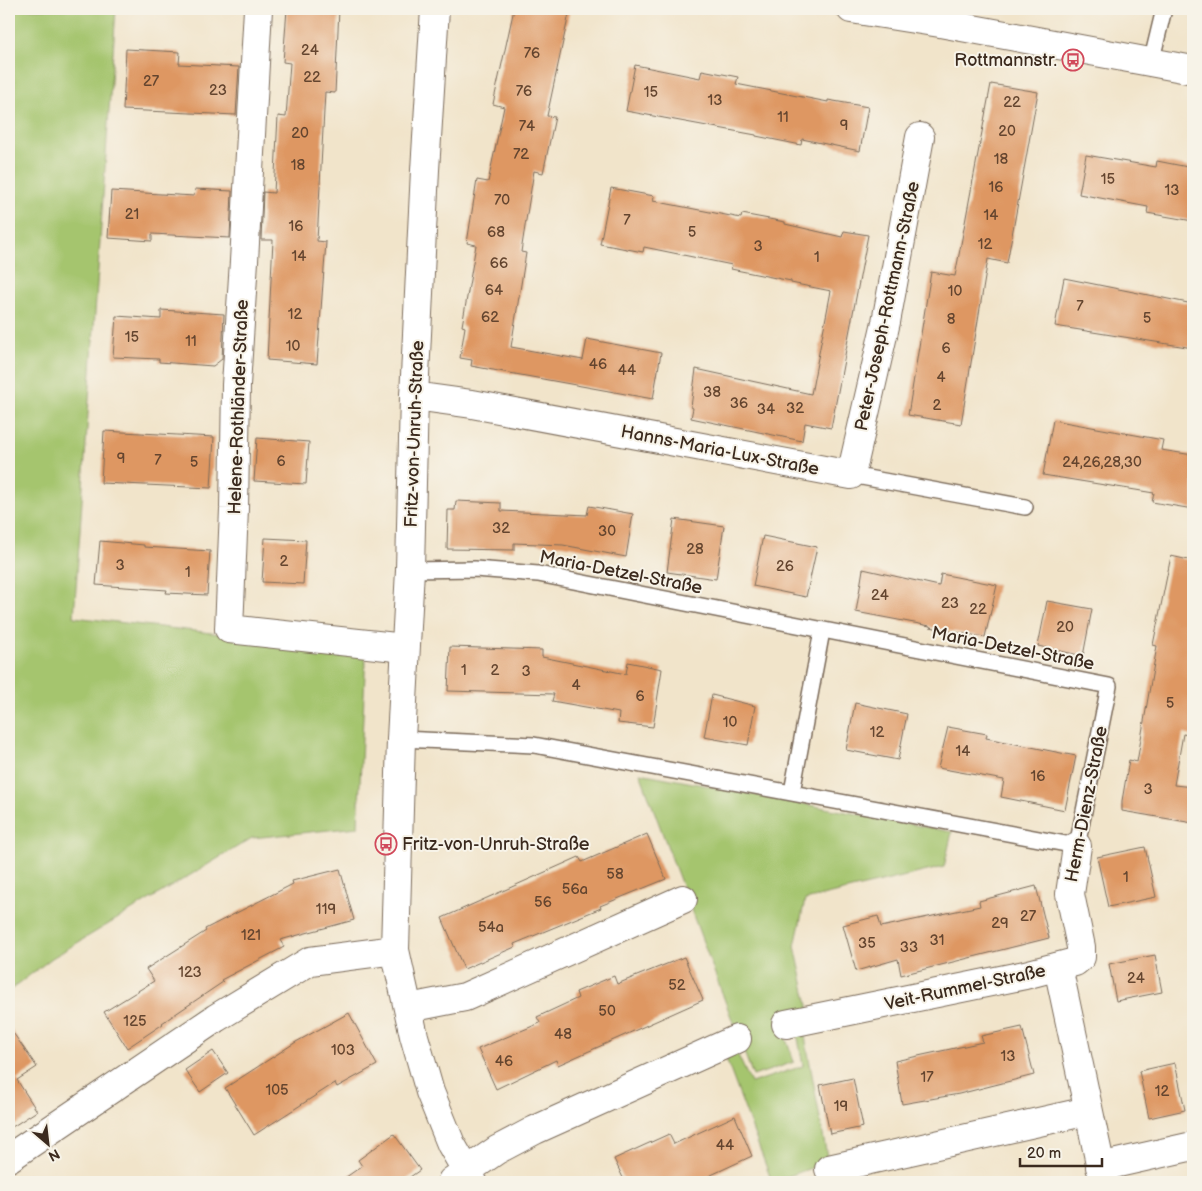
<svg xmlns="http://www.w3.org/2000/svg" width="1202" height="1191" font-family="'Balsamiq Sans',sans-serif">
<rect width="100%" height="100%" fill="#f7f3e8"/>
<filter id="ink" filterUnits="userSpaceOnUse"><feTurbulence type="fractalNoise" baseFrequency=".02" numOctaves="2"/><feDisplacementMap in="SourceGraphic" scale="10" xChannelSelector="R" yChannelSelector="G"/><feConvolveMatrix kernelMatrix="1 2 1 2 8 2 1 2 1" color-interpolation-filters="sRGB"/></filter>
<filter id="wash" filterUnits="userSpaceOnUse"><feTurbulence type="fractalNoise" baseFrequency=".0096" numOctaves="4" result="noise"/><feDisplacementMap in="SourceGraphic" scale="20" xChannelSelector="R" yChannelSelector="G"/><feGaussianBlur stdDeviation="1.12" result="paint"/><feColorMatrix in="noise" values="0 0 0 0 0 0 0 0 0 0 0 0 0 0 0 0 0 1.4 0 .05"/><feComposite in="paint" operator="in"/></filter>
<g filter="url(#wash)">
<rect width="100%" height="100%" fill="#f1e4ca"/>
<g fill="#a5c56e" stroke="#707846">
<path d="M9,9H116L74,617L366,651L358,827L252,838L52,958L9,991Z"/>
<path d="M640,773L952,832L944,867L805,900L795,946L809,1010L779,1019L794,1062L753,1076Z"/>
<path d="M804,1031L828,1162L772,1182L725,1056L736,1051L751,1083L803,1066L797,1033Z"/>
</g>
<g id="blocks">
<g fill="#de9762">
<path d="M287,9H339L335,93L325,92L317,241L326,242L317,364L267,360L273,240H261L263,192L274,193L278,116L286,117L290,63L283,62Z"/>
<path d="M514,9H570L547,116L555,117L543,173L534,171L526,220L521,252L526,253L511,347L583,360L587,339L661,353L653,399L471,366L472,360L460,358L465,327L462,326L476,245L467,243L477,180L488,182L504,107L493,104Z"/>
<path d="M126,49L180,52L179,64L239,67L236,115L123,110Z"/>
<path d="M635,65L700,78L702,70L738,77L736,84L828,102V100L868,107L860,151L802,139L801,145L756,136V135L626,111Z"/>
<path d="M991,84L1038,92L1007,263L988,259L961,424L908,415L931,272L955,276Z"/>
<path d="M1086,155L1156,167L1157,161L1193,168V221L1147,213L1148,207L1079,194Z"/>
<path d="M611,188L654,196L653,201L741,218L742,214L785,222V224L842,237L844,231L868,235L831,428L805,423L802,441L691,418L693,408L691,407L696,369L811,394L831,291L791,283V281L731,269L732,265L644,247L643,252L600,244Z"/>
<path d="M195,189L232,191L230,238L152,234V241L108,238L111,191L194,196Z"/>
<path d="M1064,278L1193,304V348L1055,326Z"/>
<path d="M161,310L224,314L222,359L213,366L159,362V359L113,357L116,316L161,319Z"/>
<path d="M1053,420L1163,440L1161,450L1193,455V509L1152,502L1154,493L1043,475Z"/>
<path d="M104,431L214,437L211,488L101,483Z"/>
<path d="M257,438L309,442L306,484L254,481Z"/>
<path d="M456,501L501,503V511L587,515L589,506L633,514L626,557L563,545L514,543V550L447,549L448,510H455Z"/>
<path d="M674,519L724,526L716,579L667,572Z"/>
<path d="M763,536L817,547L806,597L753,586Z"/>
<path d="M265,538L306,540L303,584L262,582Z"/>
<path d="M100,541L144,545V547L210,551L207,595L166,593L167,590L96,585Z"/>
<path d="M1171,556L1193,561V736L1183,734L1174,785L1193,787V823L1122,811V801L1129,760L1137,762L1157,646L1153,645Z"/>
<path d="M863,569L939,586L941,574L997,585L985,637L960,633L930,627V626L856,612Z"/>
<path d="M1047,601L1092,609L1083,656L1038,646Z"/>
<path d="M450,647L542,650V657L626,674L628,662L662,669L653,727L618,723L619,713L552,701L554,694L448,691Z"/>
<path d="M712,695L755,706L748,745L704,737Z"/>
<path d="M855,703L907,714L898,760L846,750Z"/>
<path d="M948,727L987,734L986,738L1076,756L1065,810L1001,797L1004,780L938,768Z"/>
<path d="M647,834L666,879L600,906L601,908L514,944L515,947L464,969L442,918L579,857L582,862Z"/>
<path d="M1145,847L1156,897L1108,907L1097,857Z"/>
<path d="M340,869L354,920L280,940L284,947L221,980L223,982L162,1023L163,1024L127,1048L104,1012L154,981L146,969L206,931L205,929L293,884L292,881Z"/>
<path d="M1036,886L1049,938L901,975L898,959L856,971L843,925L878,916L881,927L980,906L979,901Z"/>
<path d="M1155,955L1162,992L1116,1001L1109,964Z"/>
<path d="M684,957L703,1000L558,1065L556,1060L496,1089L478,1049L540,1023L537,1017L578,998L576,992L614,976L617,984Z"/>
<path d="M349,1013L377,1065L337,1087L335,1083L254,1135L225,1088L296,1042Z"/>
<path d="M9,1027L37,1067L17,1080L37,1111L9,1129Z"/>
<path d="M1022,1027L1034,1075L959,1094L902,1104L895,1061L983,1042L981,1036Z"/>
<path d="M213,1051L228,1073L200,1092L185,1070Z"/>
<path d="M1175,1063L1185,1110L1149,1118L1139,1071Z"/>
<path d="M853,1078L863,1127L830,1134L820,1085Z"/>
<path d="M735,1116L752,1156L696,1182H625L614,1159L669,1134L674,1144Z"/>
<path d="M394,1134L420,1170L403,1182H339L362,1166L358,1160Z"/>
</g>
</g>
</g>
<g filter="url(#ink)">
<use href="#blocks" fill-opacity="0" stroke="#7b6b5a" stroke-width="1"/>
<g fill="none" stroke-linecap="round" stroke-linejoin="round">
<g stroke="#7b6b5a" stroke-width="18">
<g id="lane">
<path d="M1151,63L1164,9"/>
<path d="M851,475L1025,507"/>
<path d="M401,739L534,745L1077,846L1109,686L538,574L475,569L410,570"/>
<path d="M792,792L822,631"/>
</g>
</g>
<g stroke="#7b6b5a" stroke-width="30">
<g id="street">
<path d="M258,9L244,261L236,385L234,509L229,629L405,648"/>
<path d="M435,9L425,170L414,396L410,570L401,739L395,950L414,1036L430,1092L451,1144L473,1182"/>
<path d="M851,9L940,23L1193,70"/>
<path d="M414,396L472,404L851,475L886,322L920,137"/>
<path d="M1058,967L1104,1182"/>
<path d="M409,1008L465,997L683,899"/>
<path d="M786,1024L1025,975L1075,962L1081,957V947L1070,894L1077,846"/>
<path d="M9,1158L216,1018L310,961L395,950"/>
<path d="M1100,1167L1193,1146"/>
<path d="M829,1169L1088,1111"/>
<path d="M452,1181L497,1150L535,1130L737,1039"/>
</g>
</g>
<use href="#lane" stroke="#fff" stroke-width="15"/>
<use href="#street" stroke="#fff" stroke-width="28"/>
</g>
</g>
<defs>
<g id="bus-ring" transform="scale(1.125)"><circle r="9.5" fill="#f7f3e8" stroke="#d1495b" stroke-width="1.5"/><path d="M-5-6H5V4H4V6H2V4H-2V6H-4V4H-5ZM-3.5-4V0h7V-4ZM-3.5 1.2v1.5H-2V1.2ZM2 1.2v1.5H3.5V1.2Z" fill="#d1495b"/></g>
</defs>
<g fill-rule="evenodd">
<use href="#bus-ring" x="1073" y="60"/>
<use href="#bus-ring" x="386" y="844"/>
</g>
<g text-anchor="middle" stroke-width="4" stroke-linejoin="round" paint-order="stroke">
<g font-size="15" fill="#64452f">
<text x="310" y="55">24</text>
<text x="532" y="58">76</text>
<text x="312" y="82">22</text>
<text x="151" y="86">27</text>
<text x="218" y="95">23</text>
<text x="524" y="96">76</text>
<text x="651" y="97">15</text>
<text x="715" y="105">13</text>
<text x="1012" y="107">22</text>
<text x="783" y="122">11</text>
<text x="844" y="130">9</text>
<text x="527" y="131">74</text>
<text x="1007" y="136">20</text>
<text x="300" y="138">20</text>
<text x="521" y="159">72</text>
<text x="1001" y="164">18</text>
<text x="298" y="170">18</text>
<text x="1108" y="184">15</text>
<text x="996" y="192">16</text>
<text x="1172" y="195">13</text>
<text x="502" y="205">70</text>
<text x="132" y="219">21</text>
<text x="991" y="220">14</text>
<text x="627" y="225">7</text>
<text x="296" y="231">16</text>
<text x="496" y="237">68</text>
<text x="692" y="237">5</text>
<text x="985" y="249">12</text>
<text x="758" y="251">3</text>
<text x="299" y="261">14</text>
<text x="817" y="262">1</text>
<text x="499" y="268">66</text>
<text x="494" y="295">64</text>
<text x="955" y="296">10</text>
<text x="1080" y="311">7</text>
<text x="295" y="319">12</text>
<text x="490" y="322">62</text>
<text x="1147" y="323">5</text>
<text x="951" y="324">8</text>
<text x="132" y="342">15</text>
<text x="191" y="346">11</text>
<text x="293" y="351">10</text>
<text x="946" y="353">6</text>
<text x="598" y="369">46</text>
<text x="627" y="375">44</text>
<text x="941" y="382">4</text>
<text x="712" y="397">38</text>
<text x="739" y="408">36</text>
<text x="937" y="410">2</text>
<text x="795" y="413">32</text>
<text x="766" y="414">34</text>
<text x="121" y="463">9</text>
<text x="158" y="465">7</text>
<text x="281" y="466">6</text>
<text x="194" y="467">5</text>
<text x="1102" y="467">24,26,28,30</text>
<text x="501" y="533">32</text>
<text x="607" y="536">30</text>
<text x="695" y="554">28</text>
<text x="284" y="566">2</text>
<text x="120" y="570">3</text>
<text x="785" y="571">26</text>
<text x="188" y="577">1</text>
<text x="880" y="600">24</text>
<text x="950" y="608">23</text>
<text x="978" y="614">22</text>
<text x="1065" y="632">20</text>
<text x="464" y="675">1</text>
<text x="495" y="675">2</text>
<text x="526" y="676">3</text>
<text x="576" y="690">4</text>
<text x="640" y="701">6</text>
<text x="1170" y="708">5</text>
<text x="730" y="727">10</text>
<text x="877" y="737">12</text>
<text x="963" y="756">14</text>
<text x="1038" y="781">16</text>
<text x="1148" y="794">3</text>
<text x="615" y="879">58</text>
<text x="1126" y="882">1</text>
<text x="575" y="894">56a</text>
<text x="543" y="907">56</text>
<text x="326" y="914">119</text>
<text x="1028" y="921">27</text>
<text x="1000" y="928">29</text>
<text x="491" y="932">54a</text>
<text x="251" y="940">121</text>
<text x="937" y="945">31</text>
<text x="867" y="948">35</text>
<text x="909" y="952">33</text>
<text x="190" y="977">123</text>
<text x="1136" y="983">24</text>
<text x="677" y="990">52</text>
<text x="607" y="1016">50</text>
<text x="135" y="1026">125</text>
<text x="563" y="1039">48</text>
<text x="343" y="1055">103</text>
<text x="1008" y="1061">13</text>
<text x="504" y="1066">46</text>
<text x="927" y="1082">17</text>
<text x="277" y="1095">105</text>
<text x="1162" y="1096">12</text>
<text x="841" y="1111">19</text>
<text x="725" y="1150">44</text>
</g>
<g font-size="18" fill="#3b2a1e" stroke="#f7f3e8" text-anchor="end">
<text x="1057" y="66">Rottmannstr.</text>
<text x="402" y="850" text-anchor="start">Fritz-von-Unruh-Straße</text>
</g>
<g font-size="18" fill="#3b2a1e" stroke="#f7f3e8">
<text transform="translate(887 306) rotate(-78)" y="6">Peter-Joseph-Rottmann-Straße</text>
<text transform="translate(238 407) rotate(-88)" y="6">Helene-Rothländer-Straße</text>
<text transform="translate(414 434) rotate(-88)" y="6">Fritz-von-Unruh-Straße</text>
<text transform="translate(720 450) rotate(11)" y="6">Hanns-Maria-Lux-Straße</text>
<text transform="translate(621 572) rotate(11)" y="6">Maria-Detzel-Straße</text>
<text transform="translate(1013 648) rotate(11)" y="6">Maria-Detzel-Straße</text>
<text transform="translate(1086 804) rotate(-79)" y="6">Herm-Dienz-Straße</text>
<text transform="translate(965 987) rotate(-12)" y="6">Veit-Rummel-Straße</text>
</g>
</g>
<rect width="1202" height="1191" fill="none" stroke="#f7f3e8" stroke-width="30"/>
<g transform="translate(48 1144) rotate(152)" stroke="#f7f3e8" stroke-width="4" paint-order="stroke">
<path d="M0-4L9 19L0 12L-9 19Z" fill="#3b2a1e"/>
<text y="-8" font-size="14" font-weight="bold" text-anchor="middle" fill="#3b2a1e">N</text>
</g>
<path d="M1020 1158v8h82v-8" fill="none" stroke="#3b2a1e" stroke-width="2.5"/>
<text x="1027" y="1158" font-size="15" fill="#3b2a1e" stroke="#f7f3e8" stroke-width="4" paint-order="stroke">20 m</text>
</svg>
